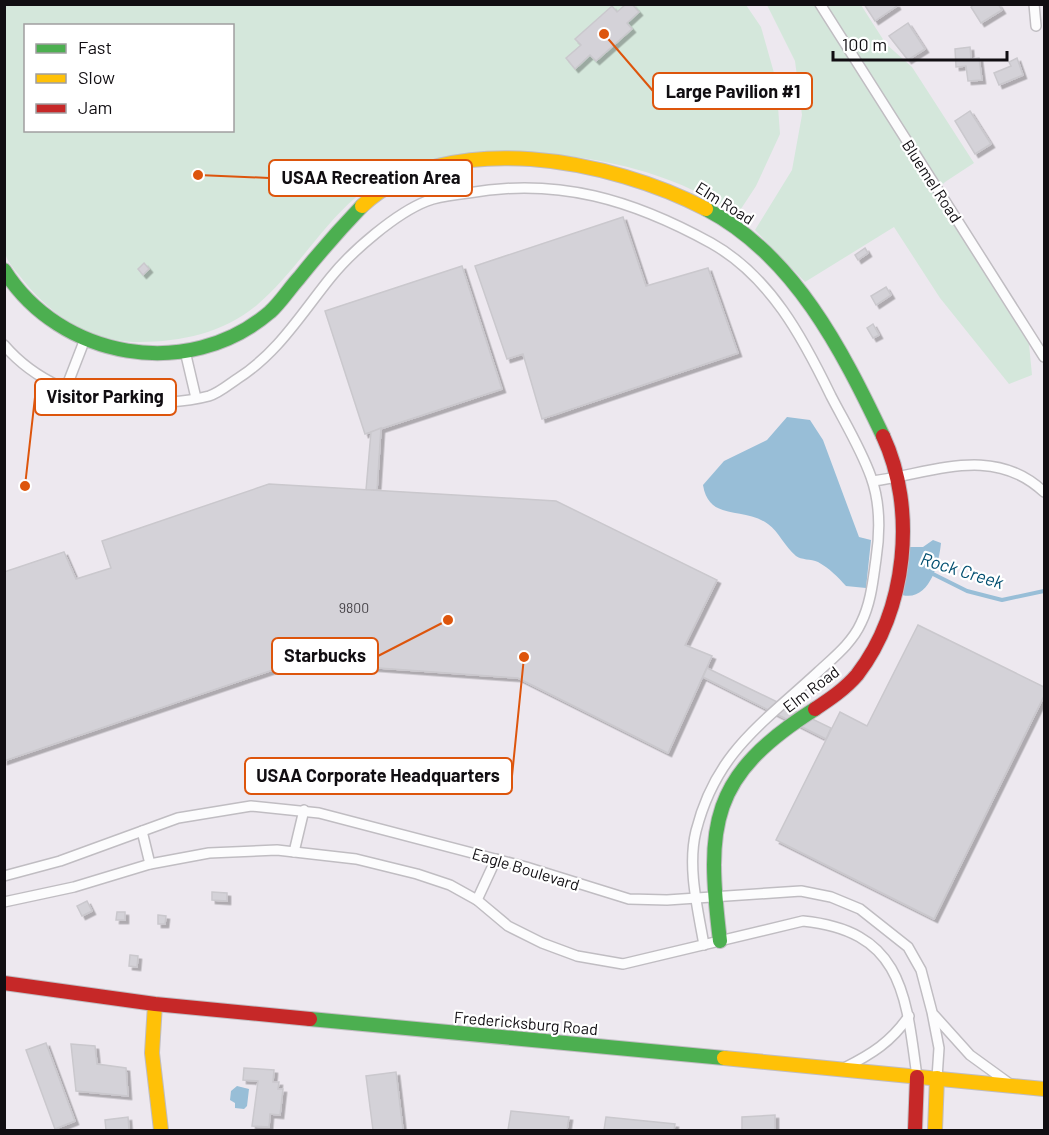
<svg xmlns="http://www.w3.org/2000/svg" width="1049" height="1135" font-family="Barlow,sans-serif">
<defs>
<filter id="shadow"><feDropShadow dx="3.5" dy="3.5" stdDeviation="0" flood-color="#0004"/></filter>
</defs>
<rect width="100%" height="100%" fill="#ede8ef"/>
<g fill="#d4e7db" fill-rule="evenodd">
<path d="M5,5H746L761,27L776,80L780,134L756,186L737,215C717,204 696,190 674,182C603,154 505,144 431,160C342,178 317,253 257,305C223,334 177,343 133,342C86,340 47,312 19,275C14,269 6,260 5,252C0,230 5,203 5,180C5,122 5,63 5,5ZM26,26H232V130H26Z"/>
<path d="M767,5H861L886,44L912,67L974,163L945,182L934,193L1029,344L1032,375L1009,384L940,298L894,227L805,282L755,230L792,170L802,115L795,61Z"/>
</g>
<g fill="#98bed7">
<path d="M787,417L810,420L823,440L859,537L871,540L866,588L846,586C838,577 829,568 818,562C811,559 801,560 796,556C785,547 779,532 768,524C743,506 709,522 703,485L724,461L767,440Z"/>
<path d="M933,540L941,543C939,564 929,602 902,595L910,547H923Z"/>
<path d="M237,1086L249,1089L247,1106L244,1109L235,1108V1103L230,1100L231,1091Z"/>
</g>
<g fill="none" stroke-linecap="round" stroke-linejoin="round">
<path stroke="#98bed7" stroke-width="4" d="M931,573L967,591L1002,600L1044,591"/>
</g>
<g fill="#d4d2d8" stroke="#cac8cd" stroke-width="1.5" filter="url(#shadow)">
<path d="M626,4H632L639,12L627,23L632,29L596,61L590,55L575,69L566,58L581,45L575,39L612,6L617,12Z"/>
<path d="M864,4H896L897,6L875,21Z"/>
<path d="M974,4H998L1002,10L981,23L971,7Z"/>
<path d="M908,23L925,49L908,60L889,36Z"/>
<path d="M970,47L971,59L979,58L982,80L968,81L966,66L956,67L955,49Z"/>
<path d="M1017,58L1023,75L999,85L994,73L1011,66L1009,62Z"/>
<path d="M970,111L991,144L975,154L955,121Z"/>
<path d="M623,217L646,286L708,268L738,353L542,419L523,354L507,359L475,266Z"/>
<path d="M865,248L868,253L858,260L855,255Z"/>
<path d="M144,263L149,269L143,275L138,269Z"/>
<path d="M462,266L502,389L365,434L325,311Z"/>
<path d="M886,287L891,295L876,305L871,296Z"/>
<path d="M873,324L879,335L873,338L867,328Z"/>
<path d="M381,428L377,490H366L371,432Z"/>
<path d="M269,484L556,501L717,580L685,645L712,656L668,753L518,678L296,662L4,761V572L64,552L76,579L111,568L102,541Z"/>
<path d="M918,625L1044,687V696L934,919L776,840L840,712L867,726Z"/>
<path d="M707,668L831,728L826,739L703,677Z"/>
<path d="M212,892L227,893V901L212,900Z"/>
<path d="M87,901L92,911L82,916L77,906Z"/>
<path d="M117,912H125V920H116Z"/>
<path d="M158,915L166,916L165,924H158Z"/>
<path d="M130,955L138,956L137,967L129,966Z"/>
<path d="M46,1043L75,1121L55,1129L26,1050Z"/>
<path d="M71,1044L95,1046L97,1064L126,1068L128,1096L76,1091Z"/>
<path d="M244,1068L274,1070L273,1082H279L278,1089H283L280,1115L270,1114L269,1127L252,1126L258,1081L243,1080Z"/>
<path d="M396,1072L403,1130H373L366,1076Z"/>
<path d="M511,1111L569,1117L567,1130H508Z"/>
<path d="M775,1115V1130H742V1117Z"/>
<path d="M128,1117L129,1130H106L105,1120Z"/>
<path d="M606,1117L675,1124L674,1130H604Z"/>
</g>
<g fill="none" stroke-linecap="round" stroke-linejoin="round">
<g stroke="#c0bdc2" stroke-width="12">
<g id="street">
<path d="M820,4L1044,357"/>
<path d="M1034,4L1036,26"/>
<path d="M4,345C34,380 82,402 127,402C155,403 183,403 209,396C219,393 228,385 237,379C278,353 301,314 331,277C352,251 396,213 427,201C439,196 455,195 468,193C558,177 633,200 711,243C770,276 803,338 831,396C845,423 861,449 871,477C880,502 880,533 876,559C873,580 871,603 861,623C852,643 834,657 818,672C762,724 716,752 696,831C687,867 698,910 704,945"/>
<path d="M185,351L196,398"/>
<path d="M66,388L85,339"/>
<path d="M873,481C933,473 993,444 1044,492"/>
<path d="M142,831L150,864"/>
<path d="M294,852L304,810"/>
<path d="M4,876L60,861L178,818L251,806L319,813L526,867L629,899L667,900L801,891L831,897L860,909L908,947L921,970L932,1012L939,1048L937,1078"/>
<path d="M477,900L496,859"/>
<path d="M4,902L74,887L150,864L209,853L277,850L356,859L417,874L450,885L477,900L508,926L542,943L577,956L623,964L803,921C902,931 906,994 917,1077"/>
<path d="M934,1015L970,1055L1010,1084"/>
<path d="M844,1068C872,1054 891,1042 909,1016"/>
</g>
</g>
<g stroke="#c0bdc2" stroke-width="16">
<g id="fast">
<path d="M706,209C794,255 842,350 883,436"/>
<path d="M4,270C60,359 188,382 270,312C281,302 289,289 299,278C319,253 340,229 362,206"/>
<path d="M720,941C706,825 709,776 815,709"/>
<path d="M310,1019L724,1058"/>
</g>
</g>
<g stroke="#c0bdc2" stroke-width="16">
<g id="slow">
<path d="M362,206C448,126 612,160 706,209"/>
<path d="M155,1004L152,1053L161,1130"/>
<path d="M724,1058L1044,1089"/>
<path d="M935,1130L937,1078"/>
</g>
</g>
<g stroke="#c0bdc2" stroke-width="16">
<g id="jam">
<path d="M815,709C830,699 845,689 857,675C907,610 917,509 883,436"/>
<path d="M4,983L155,1004L310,1019"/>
<path d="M915,1130L917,1077"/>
</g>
</g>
<use href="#street" stroke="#fcfcfd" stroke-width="9"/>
<use href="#fast" stroke="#4caf50" stroke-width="14"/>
<use href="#slow" stroke="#ffc107" stroke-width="14"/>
<use href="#jam" stroke="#c62828" stroke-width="14"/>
</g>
<g text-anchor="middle" stroke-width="4.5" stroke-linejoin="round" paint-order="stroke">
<g font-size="14" fill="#444146">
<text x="354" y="613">9800</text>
</g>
<g font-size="16" fill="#110e12" stroke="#fff">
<text transform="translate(932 181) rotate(57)" y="6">Bluemel Road</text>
<text transform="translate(725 203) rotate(32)" y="6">Elm Road</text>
<text transform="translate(811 689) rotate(-37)" y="6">Elm Road</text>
<text transform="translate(526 869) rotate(17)" y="6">Eagle Boulevard</text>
<text transform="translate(526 1023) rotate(5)" y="6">Fredericksburg Road</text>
</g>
<g font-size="18" font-style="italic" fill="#024f70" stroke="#fff">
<text transform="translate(962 571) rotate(17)" y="6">Rock Creek</text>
</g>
</g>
<path fill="none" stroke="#dd550c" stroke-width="2" d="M604 34L653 91M198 175L269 178M25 486L35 397M448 620L378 656M524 657L512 776"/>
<g fill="#dd550c" stroke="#fff" stroke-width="2">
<circle cx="604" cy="34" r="6"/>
<circle cx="198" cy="175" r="6"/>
<circle cx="25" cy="486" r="6"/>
<circle cx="448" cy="620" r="6"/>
<circle cx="524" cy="657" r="6"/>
</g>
<g fill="#fff" stroke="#dd550c" stroke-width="2">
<rect x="653" y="73" width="159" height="36" rx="6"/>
<rect x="269" y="160" width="203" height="36" rx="6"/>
<rect x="35" y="379" width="141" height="36" rx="6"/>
<rect x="272" y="638" width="106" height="36" rx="6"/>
<rect x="245" y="758" width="267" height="36" rx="6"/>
</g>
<g font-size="18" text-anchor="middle" font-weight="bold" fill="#110e12">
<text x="733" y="98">Large Pavilion #1</text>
<text x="371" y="184">USAA Recreation Area</text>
<text x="105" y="403">Visitor Parking</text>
<text x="325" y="662">Starbucks</text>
<text x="378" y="782">USAA Corporate Headquarters</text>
</g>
<rect width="1049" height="1135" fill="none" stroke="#110e12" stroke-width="12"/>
<rect x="24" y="24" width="210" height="108" fill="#ffffff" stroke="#a09fa0" stroke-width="1.5"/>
<rect x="36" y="44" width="30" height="9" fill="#4caf50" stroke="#a09fa0" stroke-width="1.5"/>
<text x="78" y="54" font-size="18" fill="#110e12">Fast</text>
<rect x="36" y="74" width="30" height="9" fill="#ffc107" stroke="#a09fa0" stroke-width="1.5"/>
<text x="78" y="84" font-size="18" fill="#110e12">Slow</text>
<rect x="36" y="104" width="30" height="9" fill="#c62828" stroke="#a09fa0" stroke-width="1.5"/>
<text x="78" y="114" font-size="18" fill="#110e12">Jam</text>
<path d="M833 51v9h174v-9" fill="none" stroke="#110e12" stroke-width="3"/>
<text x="842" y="51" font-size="18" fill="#110e12" stroke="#ffffff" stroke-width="4.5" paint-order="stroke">100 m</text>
</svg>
